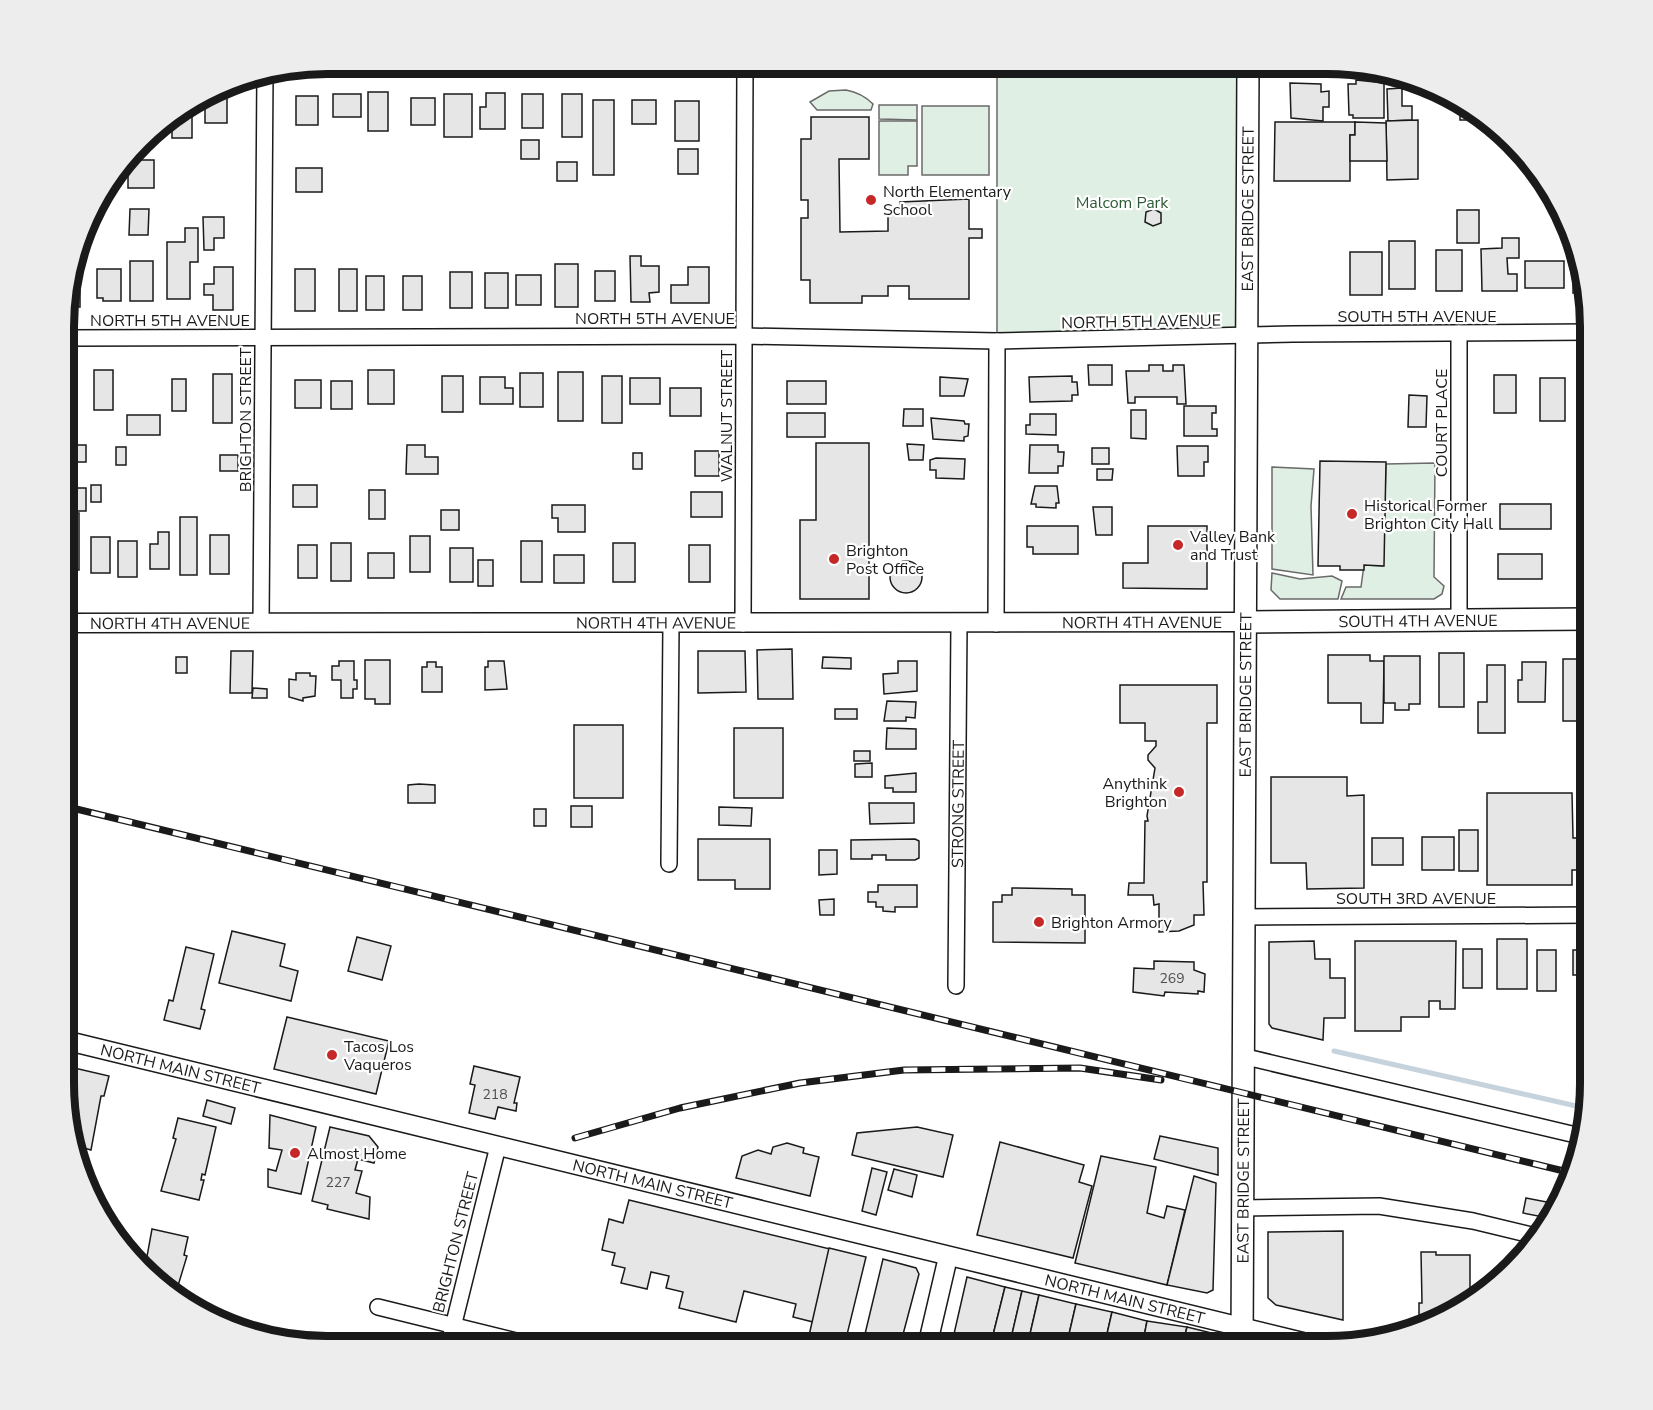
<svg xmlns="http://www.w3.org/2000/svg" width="1653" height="1410" font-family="'Nunito Sans',sans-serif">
<rect width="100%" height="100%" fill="#fff"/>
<g fill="#e0efe3" stroke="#6a6a6a" stroke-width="1.5">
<path d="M997,63H1248L1246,337L997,341Z"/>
<path d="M846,90C857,92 865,96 873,104L871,110H817L810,102L829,91Z"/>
<path d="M879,105H917V120L879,119Z"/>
<rect x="922" y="106" width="67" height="69"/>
<path d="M879,121H917V166H908V175H879Z"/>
<path d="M1435,463L1434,577L1444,586L1442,594L1434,599H1341L1346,587H1361L1364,565L1383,566L1386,464Z"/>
<path d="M1272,467L1314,469L1311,506L1313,575L1272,569Z"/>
<path d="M1272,573L1300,579L1332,576L1342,581L1338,599H1280L1271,590Z"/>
</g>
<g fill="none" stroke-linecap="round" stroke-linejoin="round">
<path stroke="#c6d2dc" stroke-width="5" d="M1334,1051L1585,1108"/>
</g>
<g fill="#e6e6e6" stroke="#1a1a1a" stroke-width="1.5">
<path d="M1356,80L1384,83V118H1353V115H1349L1348,84H1356Z"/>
<path d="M1290,83L1321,84V92L1329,91V107H1323V121L1291,118Z"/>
<path d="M1402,88V106H1412V120L1388,121L1387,89Z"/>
<rect x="368" y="92" width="20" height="39"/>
<path d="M486,93H505V129H480V107H486Z"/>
<rect x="333" y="94" width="28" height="23"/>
<rect x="444" y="94" width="28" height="43"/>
<rect x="522" y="94" width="21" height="34"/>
<rect x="562" y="94" width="20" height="43"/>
<path d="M210,95H227V123H205V98Z"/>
<rect x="296" y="96" width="22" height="29"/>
<rect x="411" y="98" width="24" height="27"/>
<rect x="593" y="100" width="21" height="75"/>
<rect x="632" y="100" width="24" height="24"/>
<rect x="675" y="101" width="24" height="40"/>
<path d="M1460,102L1475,113V120H1460Z"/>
<path d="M192,105V138H172V117Z"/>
<path d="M811,117H869V159H839L840,232L888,231V214H900V202L969,199V229H982V238H969V299H909V286H888V296H862V303H810V280H801V218H808V200H801V139H811Z"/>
<path d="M1418,120V179L1387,180L1386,121Z"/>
<path d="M1275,122H1355V135H1350V181H1274Z"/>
<path d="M1355,122L1386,123L1387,161H1350V135H1355Z"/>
<rect x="521" y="140" width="18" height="19"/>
<rect x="678" y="149" width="20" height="25"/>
<rect x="128" y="160" width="26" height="28"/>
<rect x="557" y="162" width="20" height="19"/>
<rect x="296" y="168" width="26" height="24"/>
<path d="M130,209H149L148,235H129Z"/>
<path d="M1154,209L1161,213V223L1153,226L1145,222L1146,212Z"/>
<rect x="1457" y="210" width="22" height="33"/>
<path d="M203,217H224V238H214V250H204Z"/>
<path d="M185,228H198V262H190V299H167V242H185Z"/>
<path d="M1502,238H1519V258H1507L1508,274H1517V291H1482L1481,249L1502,248Z"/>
<rect x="1389" y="241" width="26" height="48"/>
<path d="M1573,248L1585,293H1573Z"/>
<rect x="1436" y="250" width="26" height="41"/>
<rect x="1350" y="252" width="32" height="43"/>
<path d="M630,256H641V266H659V292L649,293L650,302H631Z"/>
<rect x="130" y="261" width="23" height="40"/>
<rect x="1525" y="261" width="39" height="27"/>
<rect x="555" y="264" width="23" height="43"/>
<path d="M214,267H233V310H213V295H204V284H214Z"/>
<path d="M688,267H709V303H671V285H688Z"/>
<path d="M97,269H121V301H103V298H97Z"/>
<rect x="295" y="269" width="20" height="42"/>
<rect x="339" y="269" width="18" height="42"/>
<rect x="595" y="271" width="20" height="30"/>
<rect x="450" y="272" width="22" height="36"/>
<rect x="485" y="273" width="23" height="35"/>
<rect x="516" y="275" width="25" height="30"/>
<rect x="366" y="276" width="18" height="34"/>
<rect x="403" y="276" width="19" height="34"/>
<path d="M70,277H80V307H65V291Z"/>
<path d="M1088,365H1112V385H1089Z"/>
<path d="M1149,365H1163V371H1173V365H1184L1186,404H1177V397H1135V403H1128L1126,371H1149Z"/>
<rect x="65" y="370" width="10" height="32"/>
<rect x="94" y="370" width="19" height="40"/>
<rect x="368" y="370" width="26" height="34"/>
<rect x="558" y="372" width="25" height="49"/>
<rect x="520" y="373" width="23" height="34"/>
<rect x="213" y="374" width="19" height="49"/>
<rect x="1494" y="375" width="22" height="38"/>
<rect x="442" y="376" width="21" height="36"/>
<rect x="602" y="376" width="20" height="47"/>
<path d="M1072,376V382H1077L1078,395H1072V401L1030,402L1029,377Z"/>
<path d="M480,377H505V388H513V404H480Z"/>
<path d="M940,377L968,379L964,396H940Z"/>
<rect x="630" y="378" width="30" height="26"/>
<rect x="1540" y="378" width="25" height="43"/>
<rect x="172" y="379" width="14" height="32"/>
<rect x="295" y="380" width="26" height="28"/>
<rect x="331" y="381" width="21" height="28"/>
<rect x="787" y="381" width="39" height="23"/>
<rect x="670" y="388" width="31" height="28"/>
<path d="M1409,395L1427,396L1426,427H1408Z"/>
<path d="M1184,406H1216V413H1212V429H1217V436H1184Z"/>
<path d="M904,409H923V426H903Z"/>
<path d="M1131,410H1146V439L1131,438Z"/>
<rect x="787" y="413" width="38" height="24"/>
<path d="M1030,414H1056V435L1026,434V425H1030Z"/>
<rect x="127" y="415" width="33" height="20"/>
<path d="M931,418L964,421L965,424H969L968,436L964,437V441L933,439Z"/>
<path d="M816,443H869V599H800V520H816Z"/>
<path d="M907,444L924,445L923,460H909Z"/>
<rect x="70" y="445" width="16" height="17"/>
<path d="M407,445H425V457H438V474H406Z"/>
<path d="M1030,445H1058V452H1064L1063,466H1058V473H1029Z"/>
<path d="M1177,446H1208V462H1204V476H1178Z"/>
<rect x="116" y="447" width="10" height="18"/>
<rect x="1092" y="448" width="17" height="16"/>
<rect x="695" y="451" width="24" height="25"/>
<rect x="633" y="453" width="9" height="16"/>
<rect x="220" y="455" width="18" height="16"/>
<path d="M936,458L965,459L964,479L936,478V470H930V460Z"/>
<path d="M1320,461L1386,462L1384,566L1364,565V570H1340V566H1318Z"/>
<path d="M1097,469H1113L1112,480H1097Z"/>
<rect x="91" y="485" width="10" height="17"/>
<rect x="293" y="485" width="24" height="22"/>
<path d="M1035,486H1057L1059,503H1056V508L1036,507V504H1031Z"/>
<rect x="65" y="488" width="21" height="23"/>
<rect x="369" y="490" width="16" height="29"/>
<rect x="691" y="492" width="31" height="25"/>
<rect x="1500" y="504" width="51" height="25"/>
<path d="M552,505H585V532H558V518H552Z"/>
<path d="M1093,507H1112V535H1096Z"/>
<rect x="441" y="510" width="18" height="20"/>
<rect x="65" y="513" width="14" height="57"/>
<rect x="180" y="517" width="17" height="58"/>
<path d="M1027,526H1078V554H1033V547H1027Z"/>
<path d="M1148,526H1207V589L1123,588V563H1148Z"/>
<path d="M158,532H169V569H150V544H158Z"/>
<rect x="210" y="535" width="19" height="39"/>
<rect x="410" y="536" width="20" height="36"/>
<rect x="91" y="537" width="19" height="36"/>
<rect x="118" y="541" width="19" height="36"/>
<rect x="521" y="541" width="21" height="41"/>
<rect x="331" y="543" width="20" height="38"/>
<rect x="613" y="543" width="22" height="39"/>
<rect x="298" y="545" width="19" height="33"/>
<rect x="689" y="545" width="21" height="37"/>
<rect x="450" y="548" width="23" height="34"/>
<rect x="368" y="553" width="26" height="25"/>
<rect x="1498" y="554" width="44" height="25"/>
<rect x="554" y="555" width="30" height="28"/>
<rect x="478" y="560" width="15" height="26"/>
<circle cx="906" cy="577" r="16"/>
<path d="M792,649L793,699H758L757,650Z"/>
<path d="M231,651H253L252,693H230Z"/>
<path d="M698,651H745L746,692L698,693Z"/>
<rect x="1439" y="653" width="25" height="54"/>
<path d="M1328,655H1370V661H1384L1383,723H1361V703H1328Z"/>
<path d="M1384,656H1420V704H1409V710H1395V703H1384Z"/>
<rect x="176" y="657" width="11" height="16"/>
<path d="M823,657L851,658V669L822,668Z"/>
<rect x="1563" y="659" width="21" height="62"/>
<path d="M365,660H390V704H375V699H365Z"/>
<path d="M339,661H354V680H357V689H353V698H341V680H332V666H339Z"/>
<path d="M488,661H504L507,689L485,690V667H488Z"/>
<path d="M898,661H917V691L884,694L883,674L898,673Z"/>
<path d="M427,662H436V667H442V692H422V667H427Z"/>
<path d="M1522,662H1546L1545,702H1518V680H1522Z"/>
<path d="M1487,665H1505V733H1478V702H1487Z"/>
<path d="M296,673H310V676H316L315,696L303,698V701L289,697V679L296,680Z"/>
<path d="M1120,685H1217V723H1207V882H1203L1204,915H1194V925L1179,931L1159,932V904L1154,905L1153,895H1128L1129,883H1144L1145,821H1148L1147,816L1155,768L1148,760V755L1156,746V741H1145V723H1120Z"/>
<path d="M253,688L267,689V698H252Z"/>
<path d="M887,701L916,702L915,718L906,717V721H884Z"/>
<rect x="835" y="709" width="22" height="10"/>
<rect x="574" y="725" width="49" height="73"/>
<rect x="734" y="728" width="49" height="70"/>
<path d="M887,728L916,729V749H886Z"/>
<rect x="854" y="751" width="16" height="10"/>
<path d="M872,763V777H855V764Z"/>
<path d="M916,773V792H893V788H885V776Z"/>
<path d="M1271,777H1347V796L1364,795V888L1307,889L1306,863H1271Z"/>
<path d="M419,784L435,785V803H408V785Z"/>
<path d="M1487,793H1572L1573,838H1590V870H1572V885H1487Z"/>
<path d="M869,803H914V823L870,824Z"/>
<rect x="571" y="806" width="21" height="21"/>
<path d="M719,807L752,808L751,826L719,825Z"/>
<rect x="534" y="809" width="12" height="17"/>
<rect x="1459" y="830" width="19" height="41"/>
<rect x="1422" y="837" width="32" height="33"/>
<rect x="1372" y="838" width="31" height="27"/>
<path d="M698,839H770V889H735V880H698Z"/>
<path d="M915,839L919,841V858L915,860H886V855H872V859H851V840Z"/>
<path d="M819,850H837V874L819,875Z"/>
<path d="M878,885H917V907H895V912L883,911V907H876V902H868V892H878Z"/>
<path d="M1012,888L1072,889V895H1085V943L993,942V902H1002V895H1012Z"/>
<path d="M834,899V915H820L819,900Z"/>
<path d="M232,931L285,944L280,966L298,971L291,1001L219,983Z"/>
<path d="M357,937L391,946L382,980L348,971Z"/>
<rect x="1497" y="939" width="30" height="50"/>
<path d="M1314,941L1315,959H1330V978H1345V1018H1324L1323,1040L1272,1028L1269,1024V942Z"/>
<path d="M1355,941H1456L1455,1009H1440V1001H1429V1017H1401V1031H1355Z"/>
<path d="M186,947L214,954L201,1009L205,1010L200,1029L164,1020L169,1000L173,1001Z"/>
<rect x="1463" y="949" width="19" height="39"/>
<rect x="1537" y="950" width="19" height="41"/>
<rect x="1573" y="950" width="17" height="25"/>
<path d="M1154,961L1194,962V970L1205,974L1204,992L1198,991V994L1165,992L1164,996L1133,992L1134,968L1154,969Z"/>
<path d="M287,1017L389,1041L376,1094L274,1069Z"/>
<path d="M474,1066L520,1077L514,1103H517L516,1111L498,1107L495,1119L469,1113L475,1085L470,1084Z"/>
<path d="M70,1067L109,1076L104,1096H101L91,1150L74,1145L64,1101Z"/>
<path d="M207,1100L235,1108L231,1124L203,1116Z"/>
<path d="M270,1115L316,1127L301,1194L268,1187V1169L276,1171L282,1150L269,1148Z"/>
<path d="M178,1118L216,1127L205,1175L202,1174L201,1180H204L199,1200L161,1191L176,1139L173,1138Z"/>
<path d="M330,1127L369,1136L378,1147L374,1163L358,1159L355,1170L362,1171L356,1193L370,1197L369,1219L327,1209L328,1205L312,1201Z"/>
<path d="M917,1127L953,1135L943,1177L852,1155L857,1133Z"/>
<path d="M1160,1136L1218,1148V1175L1154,1159Z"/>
<path d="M1000,1142L1084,1165L1079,1182L1092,1186L1073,1258L977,1235Z"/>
<path d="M787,1143L804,1148L803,1153L819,1157L810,1196L736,1178L742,1156L758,1150L771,1154L773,1147Z"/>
<path d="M1101,1156L1156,1167L1147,1213L1164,1218L1167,1206L1185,1210L1167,1285L1075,1263Z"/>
<path d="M872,1168L887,1172L876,1215L862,1211Z"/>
<path d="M894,1169L917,1175L912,1197L888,1190Z"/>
<path d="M1194,1176L1216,1183L1213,1290L1207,1293L1167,1285Z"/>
<path d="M1526,1198L1557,1204L1548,1218L1523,1213Z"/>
<path d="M629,1200L830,1249L813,1322L793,1317L796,1304L744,1291L736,1322L679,1308L683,1292L666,1288L669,1276L651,1272L647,1289L621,1283L625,1268L612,1265L615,1253L602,1250L609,1219L623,1223Z"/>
<path d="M152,1229L188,1237L184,1255L187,1256L177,1289L180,1290L178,1295L144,1273Z"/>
<path d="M1343,1231V1320L1276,1305L1268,1298V1232Z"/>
<path d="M829,1248L866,1257L844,1347L808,1340Z"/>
<path d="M1421,1252H1436V1255H1470V1299L1463,1304H1447V1314L1428,1327L1419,1329V1303H1422Z"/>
<path d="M883,1259L916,1268L919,1274L901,1342L865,1334Z"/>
<path d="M967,1277L1005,1287L990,1347H951Z"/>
<path d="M1005,1287L1022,1291L1009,1347H990Z"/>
<path d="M1022,1291L1039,1295L1027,1347H1009Z"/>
<path d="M1039,1295L1076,1304L1066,1347H1027Z"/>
<path d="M1076,1304L1112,1312L1104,1347H1066Z"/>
<path d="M1112,1312L1147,1321L1142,1347H1104Z"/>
<path d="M1147,1321L1187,1327L1182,1347H1142Z"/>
<path d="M1187,1327L1220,1335V1347H1182Z"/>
</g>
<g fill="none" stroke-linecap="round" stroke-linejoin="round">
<g stroke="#1a1a1a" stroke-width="18">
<g id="minor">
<path d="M65,338L744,336L997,341L1293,334L1589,332"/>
<path d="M1459,621V333"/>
<path d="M261,623L265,73"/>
<path d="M743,624L745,63"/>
<path d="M996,624L997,341"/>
<path d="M669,864L671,624"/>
<path d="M1243,917L1590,915"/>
<path id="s1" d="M956,986L959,624"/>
<path d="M1242,1056L1580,1136"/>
<path d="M1242,1208L1379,1206L1473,1221L1535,1236"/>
<path d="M378,1307L540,1347"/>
<path d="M448,1347L498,1146"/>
</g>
</g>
<g stroke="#1a1a1a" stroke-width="21">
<g id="tertiary">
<path id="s2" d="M65,623L1246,622"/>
<path id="s3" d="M64,1040L1319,1346"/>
<path d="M927,1347L948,1257"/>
</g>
</g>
<g stroke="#1a1a1a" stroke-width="24">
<g id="secondary">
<path id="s4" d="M1246,622L1590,619"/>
<path id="s5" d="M1242,1347L1248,63"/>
</g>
</g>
<use href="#minor" stroke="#fff" stroke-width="15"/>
<use href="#tertiary" stroke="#fff" stroke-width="18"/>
<use href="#secondary" stroke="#fff" stroke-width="21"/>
<g stroke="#1a1a1a" stroke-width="7">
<g id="rail">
<path d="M64,806L1572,1173"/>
<path d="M575,1138L680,1108L800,1083L904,1070L1080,1068L1161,1080"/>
</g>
</g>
<use href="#rail" stroke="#fff" stroke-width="4.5" stroke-dasharray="14" stroke-linecap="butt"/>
</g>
<g fill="#c62828" stroke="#fff" stroke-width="2">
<circle cx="871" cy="200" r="6"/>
<circle cx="1352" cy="514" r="6"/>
<circle cx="1178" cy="545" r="6"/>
<circle cx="834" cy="559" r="6"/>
<circle cx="1179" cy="792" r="6"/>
<circle cx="1039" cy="922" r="6"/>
<circle cx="332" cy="1055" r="6"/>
<circle cx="295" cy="1153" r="6"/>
</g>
<g text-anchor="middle" stroke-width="4.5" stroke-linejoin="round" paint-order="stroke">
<g font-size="14" fill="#4d4d4d">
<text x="1172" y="983">269</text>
<text x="495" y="1099">218</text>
<text x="338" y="1187">227</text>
</g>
<g font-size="16" fill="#1a1a1a" stroke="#fff" text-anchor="start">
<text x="883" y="197">North Elementary<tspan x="883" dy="18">School</tspan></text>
<text x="1364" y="511">Historical Former<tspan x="1364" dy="18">Brighton City Hall</tspan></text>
<text x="1190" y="542">Valley Bank<tspan x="1190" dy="18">and Trust</tspan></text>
<text x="846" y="556">Brighton<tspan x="846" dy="18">Post Office</tspan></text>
<text x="1167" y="789" text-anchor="end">Anythink<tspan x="1167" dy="18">Brighton</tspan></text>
<text x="1051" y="928">Brighton Armory</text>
<text x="344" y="1052">Tacos Los<tspan x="344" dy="18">Vaqueros</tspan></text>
<text x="307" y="1159">Almost Home</text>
</g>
<g font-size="16" fill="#2b5a34" stroke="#fff">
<text x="1122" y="208">Malcom Park</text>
</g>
<g font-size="16" fill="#1a1a1a" stroke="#fff">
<text dy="6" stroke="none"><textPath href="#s5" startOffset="1138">EAST BRIDGE STREET</textPath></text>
<text x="1417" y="322">SOUTH 5TH AVENUE</text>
<text x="655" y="324">NORTH 5TH AVENUE</text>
<text x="170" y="326">NORTH 5TH AVENUE</text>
<text transform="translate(1141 321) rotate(-1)" y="6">NORTH 5TH AVENUE</text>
<text transform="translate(726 416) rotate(-90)" y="6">WALNUT STREET</text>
<text transform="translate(245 420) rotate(-90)" y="6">BRIGHTON STREET</text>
<text transform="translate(1441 423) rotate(-90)" y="6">COURT PLACE</text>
<text dy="6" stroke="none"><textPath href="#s4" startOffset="172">SOUTH 4TH AVENUE</textPath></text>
<text dy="6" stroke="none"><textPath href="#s2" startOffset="105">NORTH 4TH AVENUE</textPath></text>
<text dy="6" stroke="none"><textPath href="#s2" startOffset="1077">NORTH 4TH AVENUE</textPath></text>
<text dy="6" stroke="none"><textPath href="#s2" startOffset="591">NORTH 4TH AVENUE</textPath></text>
<text dy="6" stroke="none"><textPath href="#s5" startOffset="652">EAST BRIDGE STREET</textPath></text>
<text dy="6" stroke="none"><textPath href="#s1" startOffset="182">STRONG STREET</textPath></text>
<text x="1416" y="904">SOUTH 3RD AVENUE</text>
<text dy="6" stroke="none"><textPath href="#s3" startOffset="120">NORTH MAIN STREET</textPath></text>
<text dy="6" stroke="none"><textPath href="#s5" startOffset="166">EAST BRIDGE STREET</textPath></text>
<text dy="6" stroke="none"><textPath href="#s3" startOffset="606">NORTH MAIN STREET</textPath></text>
<text transform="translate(455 1242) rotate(-76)" y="6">BRIGHTON STREET</text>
<text dy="6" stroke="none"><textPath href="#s3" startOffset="1092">NORTH MAIN STREET</textPath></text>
</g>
</g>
<path d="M0 0H1653V1410H0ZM327 74H1327A253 253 0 0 1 1580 327V1083A253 253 0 0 1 1327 1336H327A253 253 0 0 1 74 1083V327A253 253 0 0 1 327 74Z" fill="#ededed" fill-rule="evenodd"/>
<path fill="none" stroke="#1a1a1a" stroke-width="8" d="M327 74H1327A253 253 0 0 1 1580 327V1083A253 253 0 0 1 1327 1336H327A253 253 0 0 1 74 1083V327A253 253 0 0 1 327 74Z"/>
</svg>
